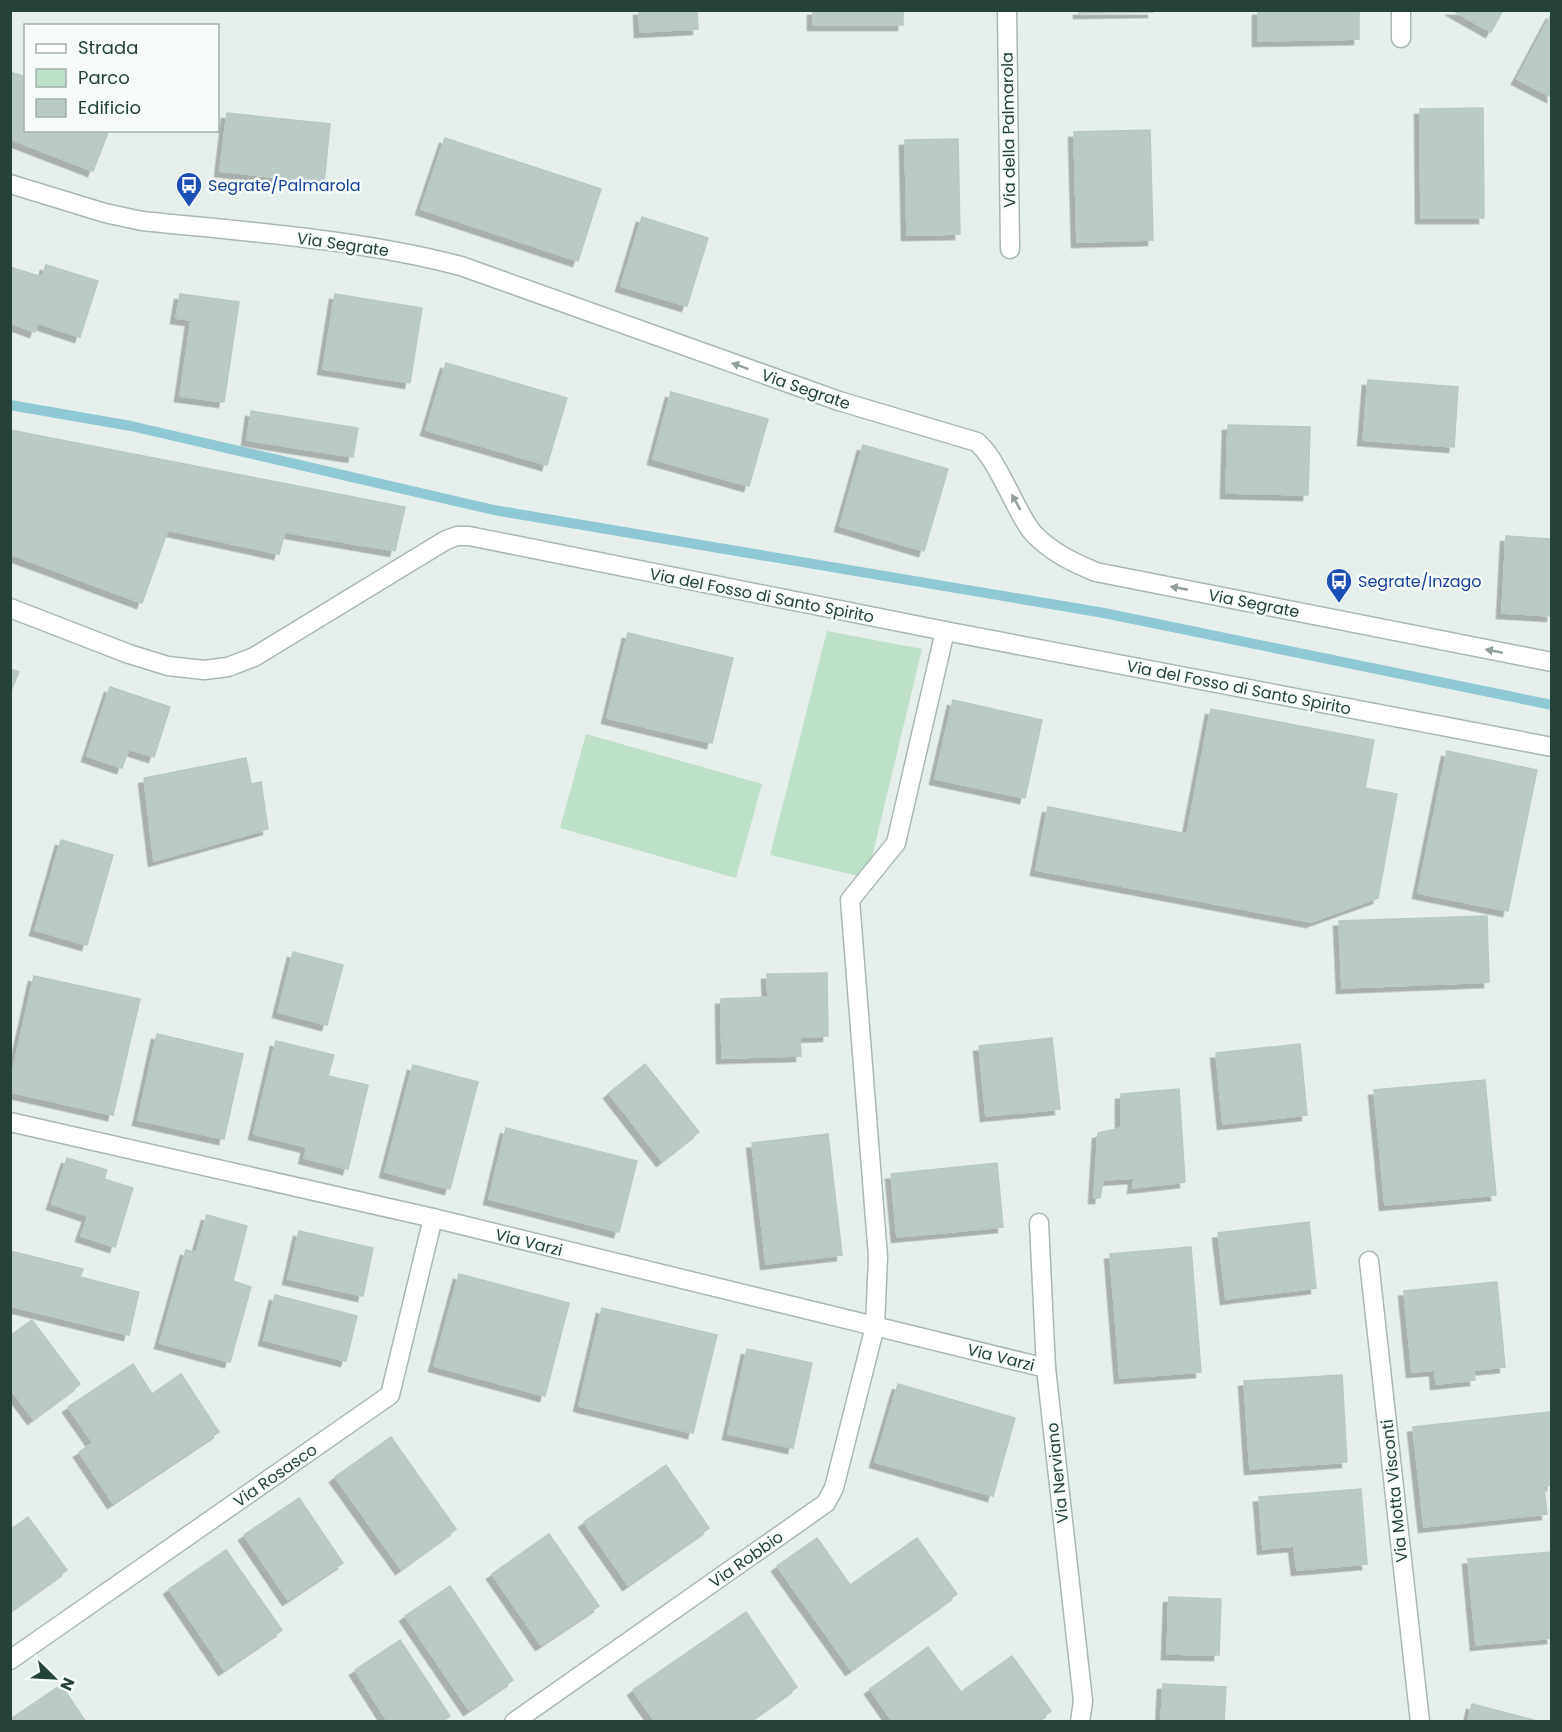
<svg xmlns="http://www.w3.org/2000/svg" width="1562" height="1732" font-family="Poppins,sans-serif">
<defs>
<filter id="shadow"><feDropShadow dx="-5.5" dy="5.5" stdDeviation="0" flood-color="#0004"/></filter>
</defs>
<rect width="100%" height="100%" fill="#e6efeb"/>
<g fill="#bfe0c8">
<path d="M827,631L922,649L867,878L770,855Z"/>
<path d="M586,734L762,784L736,878L560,828Z"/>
</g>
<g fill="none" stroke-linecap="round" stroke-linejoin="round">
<path stroke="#8ec9d4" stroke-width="10" d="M10,405L131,426L494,510L1104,613L1552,705"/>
</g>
<g fill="#bbcac4" stroke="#b8c9c2" stroke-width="1.5" filter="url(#shadow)">
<path d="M639,10H697L698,29L640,32Z"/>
<rect x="813" y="10" width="90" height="15"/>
<path d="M1079,10H1153V12L1079,13Z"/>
<path d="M1258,10H1359V39L1258,41Z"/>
<path d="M1452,10H1503L1491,32Z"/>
<path d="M1552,13V97L1517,79Z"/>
<path d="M10,72L26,77V130H109L93,171L10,139Z"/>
<path d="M1483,108L1484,218H1421L1420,109Z"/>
<path d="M227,113L330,124L324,183L220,171Z"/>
<path d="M1150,130L1153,240L1077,242L1074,132Z"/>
<path d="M445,138L601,189L578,261L421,209Z"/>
<path d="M958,139L960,234L907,235L905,140Z"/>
<path d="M642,217L708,238L687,306L621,286Z"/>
<path d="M46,265L98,281L80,337L38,323L35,332L10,323V267L42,277Z"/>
<path d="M180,294L239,302L224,402L180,396L191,320L176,318Z"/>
<path d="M335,294L422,308L410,383L323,369Z"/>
<path d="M446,363L567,398L547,465L426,430Z"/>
<path d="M1368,380L1458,387L1454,447L1363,440Z"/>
<path d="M671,392L768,419L749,486L653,459Z"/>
<path d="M251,411L358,428L353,457L247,440Z"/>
<path d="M1228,425L1310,427L1308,495L1226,493Z"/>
<path d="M10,430L405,507L395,551L285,532L279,554L168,530L142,603L10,554Z"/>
<path d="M863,445L948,469L924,551L840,526Z"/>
<path d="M1506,536L1552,539V616L1502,613Z"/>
<path d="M628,633L733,658L712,743L607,718Z"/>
<path d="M10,669L19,672L10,693Z"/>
<path d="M110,687L170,707L154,757L129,749L122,768L87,756Z"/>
<path d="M953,700L1042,720L1025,798L935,779Z"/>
<path d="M1211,709L1374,740L1365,788L1397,794L1378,898L1311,922L1036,870L1048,807L1187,834Z"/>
<path d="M1447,751L1537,770L1508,911L1418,893Z"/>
<path d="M246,758L251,784L261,782L268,829L154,861L144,778Z"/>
<path d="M61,840L113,855L87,945L35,930Z"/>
<path d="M1487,916L1489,982L1342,988L1339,921Z"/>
<path d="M293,952L343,965L327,1025L278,1012Z"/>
<path d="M827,973L828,1036L800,1037L801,1056L722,1058L721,999L768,997L767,974Z"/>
<path d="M34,976L140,999L113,1115L10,1092V1083Z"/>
<path d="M157,1034L243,1054L224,1139L138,1120Z"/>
<path d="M1052,1038L1060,1109L986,1116L979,1046Z"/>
<path d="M276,1041L334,1055L328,1076L368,1085L348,1169L304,1158L307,1147L254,1134Z"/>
<path d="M1300,1044L1307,1115L1223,1124L1216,1053Z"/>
<path d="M645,1064L699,1132L662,1161L609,1093Z"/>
<path d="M413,1065L478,1082L450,1189L385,1172Z"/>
<path d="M1485,1080L1496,1195L1385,1205L1374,1090Z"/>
<path d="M1179,1089L1185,1182L1133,1188L1134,1178L1103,1180L1100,1198H1094L1098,1133L1121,1128V1094Z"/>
<path d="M506,1128L637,1161L619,1232L489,1199Z"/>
<path d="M828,1134L842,1255L766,1264L752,1143Z"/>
<path d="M67,1158L107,1170L104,1179L133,1188L115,1247L81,1236L88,1216L52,1204Z"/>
<path d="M997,1163L1003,1227L897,1237L891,1174Z"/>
<path d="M207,1215L247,1226L233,1281L251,1287L230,1362L160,1343L186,1250L196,1253Z"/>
<path d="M1309,1222L1316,1288L1226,1299L1218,1233Z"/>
<path d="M299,1231L373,1248L363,1296L288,1279Z"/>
<path d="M1191,1247L1201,1372L1120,1378L1110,1254Z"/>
<path d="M10,1251L83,1269L80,1277L139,1292L129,1335L10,1306Z"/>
<path d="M459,1274L569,1303L545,1396L434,1366Z"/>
<path d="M1497,1282L1505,1367L1474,1370L1475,1380L1436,1384L1435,1370L1412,1372L1404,1291Z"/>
<path d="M275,1295L357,1316L346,1361L264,1340Z"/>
<path d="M602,1308L717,1335L693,1433L579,1406Z"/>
<path d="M32,1320L80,1384L33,1419L10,1388V1336Z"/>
<path d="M747,1349L812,1363L793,1448L728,1434Z"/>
<path d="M133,1364L152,1394L181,1374L219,1432L113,1503L79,1452L93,1443L68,1407Z"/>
<path d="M1342,1375L1347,1462L1250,1469L1244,1381Z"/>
<path d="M898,1384L1015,1418L993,1496L875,1462Z"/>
<path d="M1549,1412L1552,1433V1485L1544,1486L1547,1514L1424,1527L1413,1427Z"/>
<path d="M391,1437L456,1529L401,1569L335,1477Z"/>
<path d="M666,1465L709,1528L628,1585L584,1522Z"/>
<path d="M1361,1489L1367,1564L1297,1570L1294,1546L1263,1549L1259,1497Z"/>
<path d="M299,1498L343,1563L288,1600L244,1535Z"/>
<path d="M28,1517L67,1570L10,1611V1530Z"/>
<path d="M549,1534L599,1606L541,1645L492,1574Z"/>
<path d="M817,1538L850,1585L917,1538L957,1594L851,1670L777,1566Z"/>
<path d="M226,1550L282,1630L224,1670L169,1589Z"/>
<path d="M1552,1552V1638L1476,1645L1468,1559Z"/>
<path d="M450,1586L513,1680L469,1710L405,1616Z"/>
<path d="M1169,1597L1221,1599L1219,1655L1167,1654Z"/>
<path d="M746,1612L797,1687L748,1722H655L633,1690Z"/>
<path d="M400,1640L450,1716L442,1722H388L355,1670Z"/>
<path d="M928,1647L961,1692L1012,1656L1051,1711L1036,1722H893L870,1689Z"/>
<path d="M1163,1684L1226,1687L1224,1722H1161Z"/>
<path d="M61,1685L86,1722H14L12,1718Z"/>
<path d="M1472,1704L1534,1720V1722H1468Z"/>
</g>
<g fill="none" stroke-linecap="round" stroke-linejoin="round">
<g stroke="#a8b8b2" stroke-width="21">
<g id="minor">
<path d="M1007,10L1010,249"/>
<path d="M1401,38V10"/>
<path d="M10,184L105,213L142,221C249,232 357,239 461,266L839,401L977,442C989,453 996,467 1003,480C1012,496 1022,520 1033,533C1051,552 1072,562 1096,572L1552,662"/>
<path d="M10,608L129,654L168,666L204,670L228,667L254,657L446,540L457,536H469L945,631L1552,747"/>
<path d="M10,1122L433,1218L1046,1368"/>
<path d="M1039,1223L1046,1368L1083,1701L1080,1722"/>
<path d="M1369,1261L1420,1722"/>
<path d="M10,1660L390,1395L433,1218"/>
<path d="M514,1722L826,1503L834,1488L875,1326L878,1257L850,900L896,843L945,631"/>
</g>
</g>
<use href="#minor" stroke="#fff" stroke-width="18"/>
</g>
<defs><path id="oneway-solid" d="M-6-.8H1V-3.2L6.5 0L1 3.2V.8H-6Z" transform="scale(1.5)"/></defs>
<g fill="#92a09c">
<use href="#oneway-solid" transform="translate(740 366) rotate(-160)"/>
<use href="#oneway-solid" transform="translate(1016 502) rotate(-119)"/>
<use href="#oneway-solid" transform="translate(1179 588) rotate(-169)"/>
<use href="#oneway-solid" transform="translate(1494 651) rotate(-169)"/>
</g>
<defs>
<g id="bus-pin" transform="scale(1.35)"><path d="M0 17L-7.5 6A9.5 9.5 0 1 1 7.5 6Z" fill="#1a4fb4" stroke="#f7fbf9"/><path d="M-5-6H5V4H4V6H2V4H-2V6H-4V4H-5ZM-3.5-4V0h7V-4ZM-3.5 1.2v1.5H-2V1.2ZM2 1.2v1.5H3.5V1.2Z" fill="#fff"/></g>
</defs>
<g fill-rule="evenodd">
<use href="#bus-pin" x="189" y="185"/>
<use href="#bus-pin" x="1339" y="581"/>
</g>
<g text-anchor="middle" stroke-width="5" stroke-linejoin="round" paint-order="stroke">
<g font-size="16" fill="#24423a" stroke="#f7fbf9">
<text transform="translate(1008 130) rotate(-91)" y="6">Via della Palmarola</text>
<text transform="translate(343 244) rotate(8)" y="6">Via Segrate</text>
<text transform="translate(806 389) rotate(19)" y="6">Via Segrate</text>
<text transform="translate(762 595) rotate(11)" y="6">Via del Fosso di Santo Spirito</text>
<text transform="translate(1254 603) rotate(11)" y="6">Via Segrate</text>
<text transform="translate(1239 687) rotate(11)" y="6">Via del Fosso di Santo Spirito</text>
<text transform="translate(529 1242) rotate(14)" y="6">Via Varzi</text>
<text transform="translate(1001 1357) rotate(14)" y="6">Via Varzi</text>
<text transform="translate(1057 1473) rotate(-96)" y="6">Via Nerviano</text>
<text transform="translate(275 1475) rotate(-35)" y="6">Via Rosasco</text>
<text transform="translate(1394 1491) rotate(-96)" y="6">Via Motta Visconti</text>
<text transform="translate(746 1559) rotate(-35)" y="6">Via Robbio</text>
</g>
<g font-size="16" fill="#164399" stroke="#f7fbf9" text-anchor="start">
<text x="208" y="191">Segrate/Palmarola</text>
<text x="1358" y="587">Segrate/Inzago</text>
</g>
</g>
<rect width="1562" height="1732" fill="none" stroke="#24423a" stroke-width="24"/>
<rect x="24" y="24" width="195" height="108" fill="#f7fbf9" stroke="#a3b1ad" stroke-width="1.5"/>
<rect x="36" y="44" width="30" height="9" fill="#ffffff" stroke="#a3b1ad" stroke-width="1.5"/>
<text x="78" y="54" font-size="18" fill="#24423a">Strada</text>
<rect x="36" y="69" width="30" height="18" fill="#bfe0c8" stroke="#a3b1ad" stroke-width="1.5"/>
<text x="78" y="84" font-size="18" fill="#24423a">Parco</text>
<rect x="36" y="99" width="30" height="18" fill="#bbcac4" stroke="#a3b1ad" stroke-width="1.5"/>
<text x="78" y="114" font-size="18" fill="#24423a">Edificio</text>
<g transform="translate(54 1678) rotate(114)" stroke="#f7fbf9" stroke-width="4.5" paint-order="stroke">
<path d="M0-4.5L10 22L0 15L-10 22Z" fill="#24423a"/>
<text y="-9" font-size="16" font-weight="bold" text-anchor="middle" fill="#24423a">N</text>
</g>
</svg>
